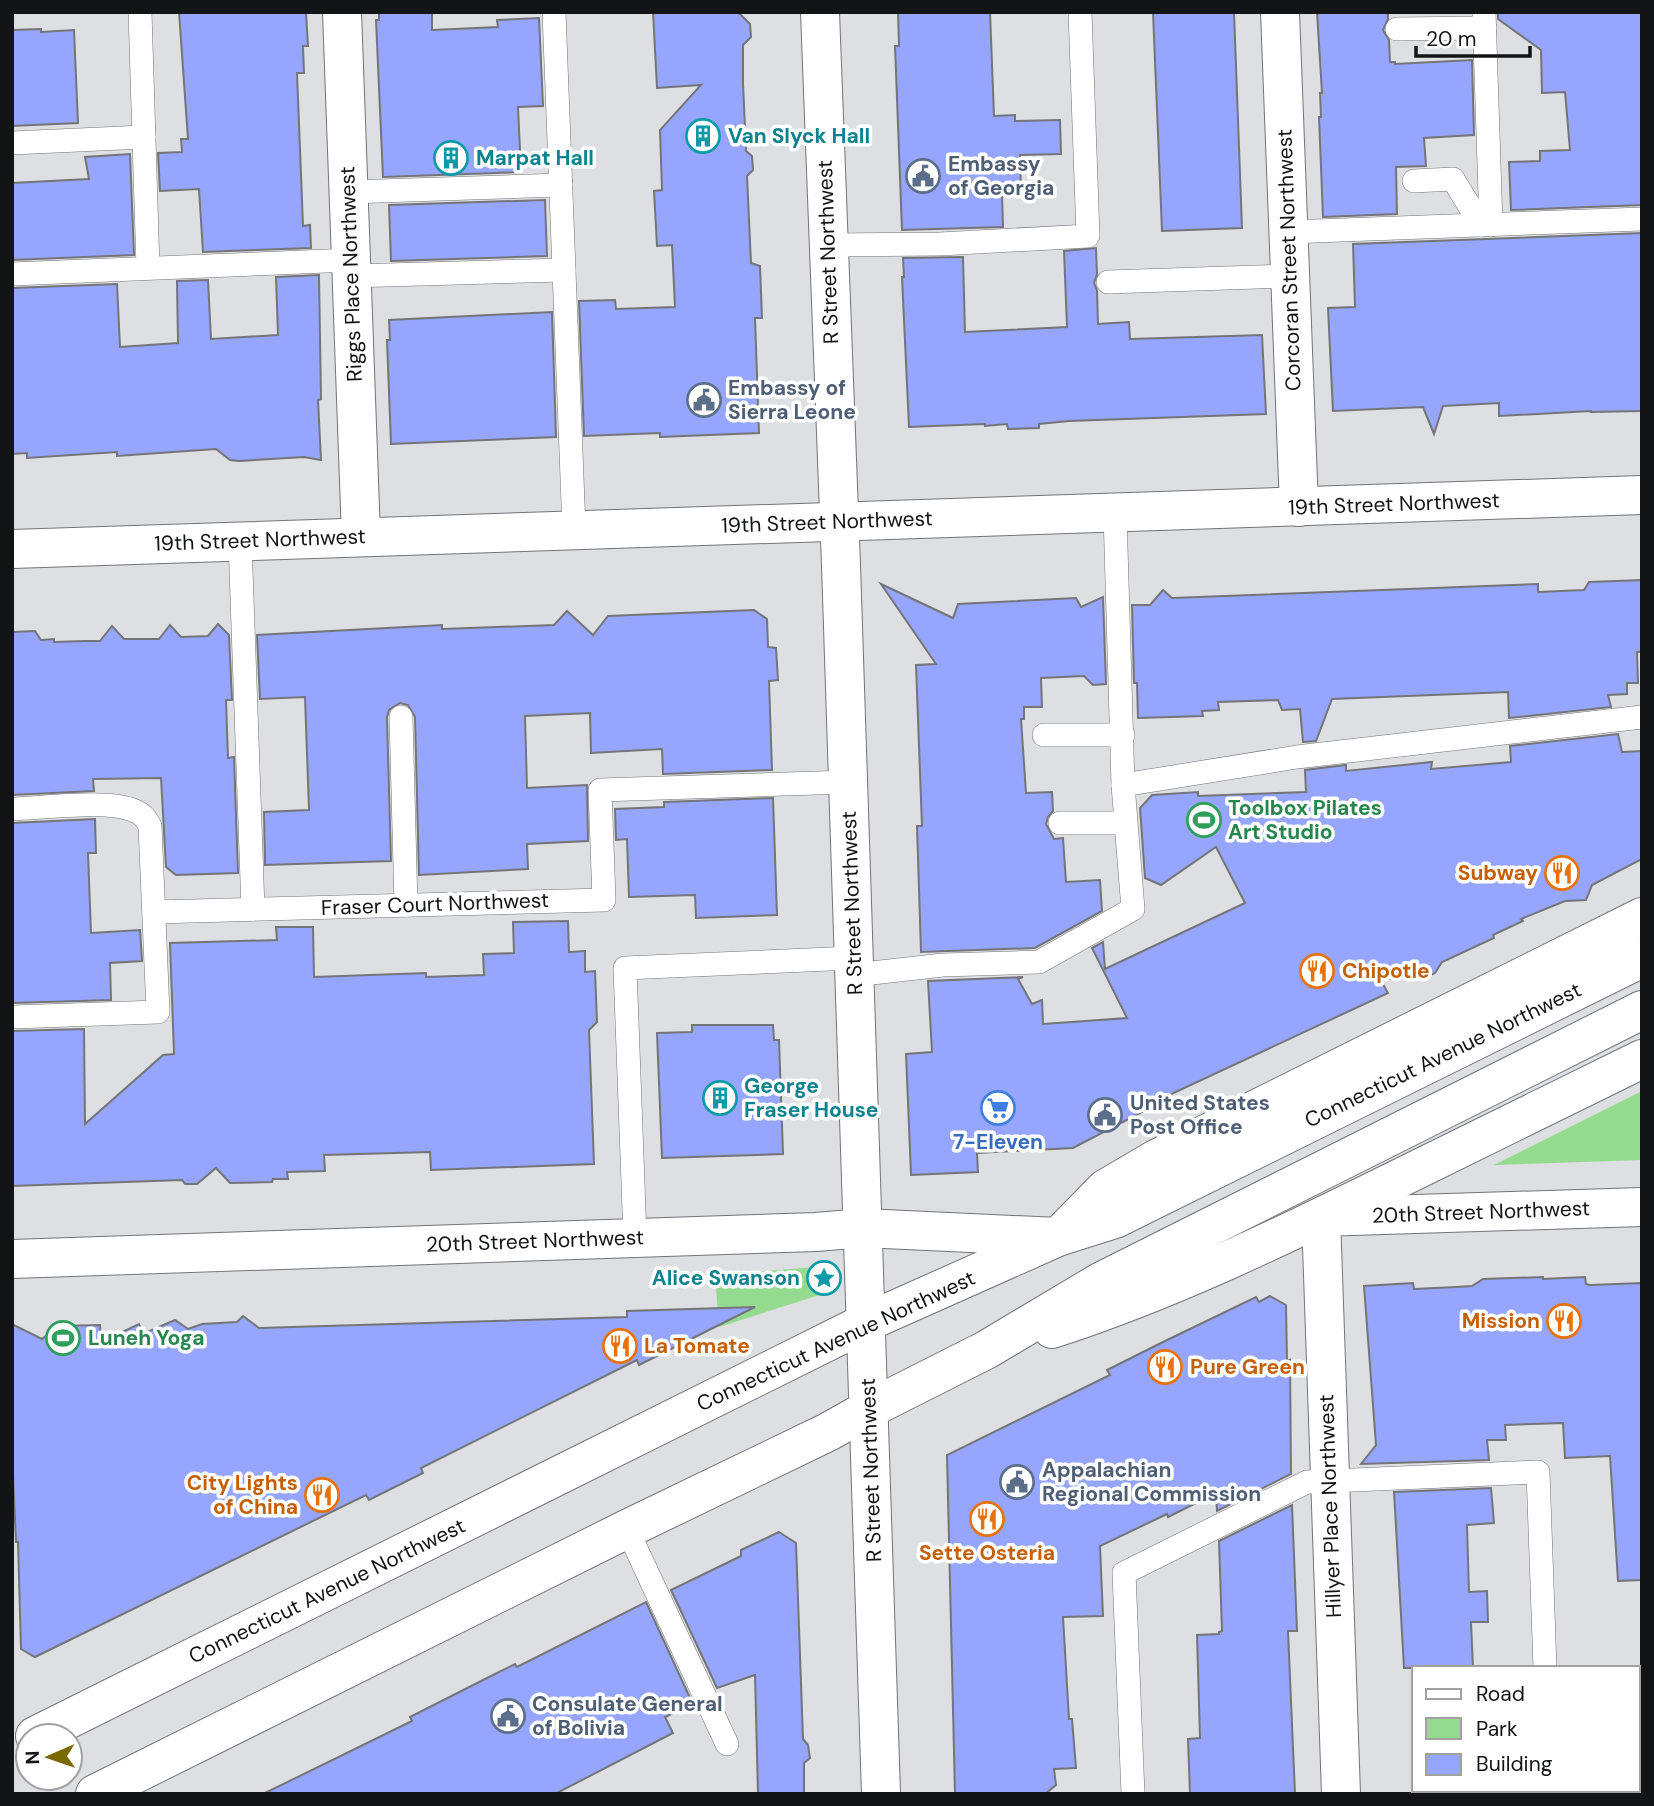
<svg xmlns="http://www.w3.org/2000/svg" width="1654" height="1806" font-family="'DM Sans',sans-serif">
<rect width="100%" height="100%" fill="#dedfe2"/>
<g fill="#95db8f">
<path d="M1642,1091V1160L1494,1165Z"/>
<path d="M829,1266L832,1291L719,1327L715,1275Z"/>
</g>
<g fill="#96a6fe" stroke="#747578" stroke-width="2">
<path d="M179,12H306L308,46H303L304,73H297L303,226L310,225L311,248L203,252L199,189L160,191L158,153L182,152L181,139H188Z"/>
<path d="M379,12H432V30L498,27L497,20L539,18L543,106L518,107L521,172L383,177L376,20H379Z"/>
<path d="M653,12H738L750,24L751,37L743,45V83L746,151L752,156L753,170L747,176L751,263L760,266L762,318H755L759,433L660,437V433L584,436L579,301L615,300L616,309L675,307L672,245L657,246L654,191L662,190L660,130L701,85L657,88Z"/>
<path d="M898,12H990L994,116L1015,115V121L1060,120L1061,154L1020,155L1021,192L1002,193L1003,227L902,230L895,46H899Z"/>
<path d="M1153,12H1234L1242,228L1162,231Z"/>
<path d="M1317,12H1388V19L1383,30L1389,40L1390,62H1395V64L1472,60L1474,135L1424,138L1426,166L1396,167L1397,214L1323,217L1319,117H1321L1320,93H1322Z"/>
<path d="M1498,12H1642V205L1511,210L1509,162L1540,161V151L1570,150L1565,92L1542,93L1541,50L1498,19Z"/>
<path d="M41,29V32L74,30L78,123L12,126V30Z"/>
<path d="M130,154L134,255L12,260V183L89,179L85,157Z"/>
<path d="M545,200L547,256L391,261L389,205Z"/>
<path d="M1642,233V411L1591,412V411L1499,416V403L1443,406L1434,434L1423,407L1333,411L1328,308L1355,307L1353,244Z"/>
<path d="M1096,248L1097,274L1094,283L1097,290L1098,324L1129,322L1130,339L1262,335L1266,414L1069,421L1039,424V428L1008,429L1007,424L985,426V424L909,427L902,277H904L903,258L963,257L965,332L1067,327L1064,251Z"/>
<path d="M319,275L321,399L318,400L321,460L304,457L239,461L230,460L216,449L117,456V452L27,458V453L12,454V288L117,284L120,347L178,343L177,281L208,280L211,339L278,335L276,277Z"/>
<path d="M552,312L556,437L391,444L387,340H390L389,320Z"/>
<path d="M1642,580V652H1637L1638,683H1627V694L1608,695L1611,707L1509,718L1508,692L1332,699L1316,741L1303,742L1300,709L1282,710L1278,700L1218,702L1219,710L1202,711L1203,716L1138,718L1137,683H1134L1132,605H1150L1163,590L1172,598L1538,584V592L1584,590L1589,582Z"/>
<path d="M881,584L953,618L958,604L1076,598L1081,607L1103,597L1106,684L1093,685L1084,676L1041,678L1042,707H1024V719H1021L1026,793L1052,792L1053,811L1048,817L1046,824L1054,839L1063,838L1066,882L1100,880L1102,911L1035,948L921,952L917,826H922L916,665L936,664Z"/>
<path d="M754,610L767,619L768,647L776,648L778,680L769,681L772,770L663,774L662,749L591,753L590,713L525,716L527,788L587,785L588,841L527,844L528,869L419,875L415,717L408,705L400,703L389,710L387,717L391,861L265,865L264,812L309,810L305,697L260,699L257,635L442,625V629L554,625L567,611L593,635L608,616Z"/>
<path d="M218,624L229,635L232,700H226L228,758L234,757L238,873L176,875L166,867L161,778L93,779L94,791L12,795V632L35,631L41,640L54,639V642L84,641H100L112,626L124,639H159L170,625L181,637L208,636Z"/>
<path d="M1618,734L1622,752L1642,751V859L1592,885L1586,900L1565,901L1521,919L1523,921L1493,935L1494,938L1442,962L1435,973L1427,977L1380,979L1388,993L1167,1096L1169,1098L1073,1148L977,1153L978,1172L911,1175L906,1054L932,1052L928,981L1023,977L1018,979L1032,1004L1042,1000L1043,1024L1127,1018L1092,948L1103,942L1105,969L1245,903L1216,847L1161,885L1145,878L1140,808L1152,795L1198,792V796L1306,792L1305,770L1346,765V771L1432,762L1431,769L1511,762L1510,746Z"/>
<path d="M773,798L777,915L696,918L695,895L629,897L627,839L616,840L615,809L664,807V802Z"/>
<path d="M95,819L96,853H88L91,933L140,930L142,961L110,963L111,1000L12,1003V823Z"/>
<path d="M568,921L569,952L585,951V972L595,971L597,1022L589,1030L594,1164L431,1170L430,1152L324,1155L325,1171L287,1172L288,1179H273L272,1182L230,1183L216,1168L197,1184H185L182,1180L12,1186V1031L84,1029L85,1124L163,1055L174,1054L170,943L277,940L276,927H313L314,977L426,973V977L484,975L483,954L514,953L513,922Z"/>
<path d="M692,1025H773L774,1040H779L783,1154L662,1158L657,1033L692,1032Z"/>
<path d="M1543,1277V1279L1585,1277L1586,1284L1590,1285L1642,1283V1580L1618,1581L1610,1456L1565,1458L1563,1423L1505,1425L1506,1440H1487L1489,1460L1361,1464L1376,1445L1364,1286L1413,1283L1414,1289L1456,1287L1472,1286L1483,1279Z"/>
<path d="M1270,1296L1286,1305L1287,1361L1290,1360L1291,1474L1217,1511L1216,1493L1168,1517L1167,1514L1100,1546L1103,1616L1063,1617L1069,1719H1072L1076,1768L1054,1769L1056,1785L1045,1794H955L947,1455L1110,1375L1107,1370L1163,1342L1256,1297L1259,1302Z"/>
<path d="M755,1307L639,1365L637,1360L421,1468L423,1473L369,1500L366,1495L35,1657L21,1649L18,1542H16L13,1476L12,1324L42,1339L58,1326L100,1325L101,1342L139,1324L143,1334L175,1320L188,1329L202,1324L237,1322L243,1316L259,1328L627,1317V1311Z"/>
<path d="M1491,1488L1494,1523L1467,1525L1469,1592L1487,1591L1488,1622H1471L1473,1668H1404L1394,1492Z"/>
<path d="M1292,1505L1297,1631H1288L1295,1794H1190L1188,1739L1200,1738L1197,1635L1219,1634V1632L1222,1631L1219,1541Z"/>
<path d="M779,1532L796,1543L803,1739L808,1745L810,1758L804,1763V1794H758L755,1675L717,1688L671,1590L741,1556V1550Z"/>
<path d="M646,1602L690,1698L680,1702L683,1709L665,1717L673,1733L555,1794H263L412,1721L410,1717L489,1677L515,1664L517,1667Z"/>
</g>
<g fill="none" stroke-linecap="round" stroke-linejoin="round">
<g stroke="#737477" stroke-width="24">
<g id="lane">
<path d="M140,12L148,268"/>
<path d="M554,12L574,529"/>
<path d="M1484,12L1491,225"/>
<path d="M1397,29L1485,28"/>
<path d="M12,143L144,137"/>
<path d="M1414,181L1453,179L1481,225"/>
<path d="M348,192L561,185"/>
<path d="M1288,232L1642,219"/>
<path d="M828,245L940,244L1088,236L1080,12"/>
<path d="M12,274L351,260"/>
<path d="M351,276L564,270"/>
<path d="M1108,282L1290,276"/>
<path d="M1115,513L1123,785"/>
<path d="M240,541L253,909"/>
<path d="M401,717L406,905"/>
<path d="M1044,735H1123"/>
<path d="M12,809C43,808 109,799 135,811C143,814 146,819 150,826L158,1012L12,1017"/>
<path d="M1060,823H1125"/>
<path d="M155,912L604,900L600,790L848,782"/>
<path d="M854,975L943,965L1039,962L1133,909L1123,785L1297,757L1642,717"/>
<path d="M635,1237L625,968L853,958"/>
<path d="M627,1529L727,1744"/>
<path d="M1550,1790V1794"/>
<path d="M1133,1794L1124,1573L1307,1482L1538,1472L1545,1668"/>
</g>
</g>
<g stroke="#737477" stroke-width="40">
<g id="street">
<path d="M342,12L361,536"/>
<path d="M1280,12L1299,507"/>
<path d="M12,549L1642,495"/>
<path d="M12,1259L816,1232L863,1228L1058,1237"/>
<path d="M1341,1794L1321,1217L1642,1207"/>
</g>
</g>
<g stroke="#737477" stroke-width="40">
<path id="secondary" d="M820,12L841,565L881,1794"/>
</g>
<g stroke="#737477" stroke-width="40">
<g id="primary">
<path d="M1062,1233L1105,1189L1156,1159L1642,917"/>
<path d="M1052,1329C1172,1290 1285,1235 1398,1179C1479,1139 1561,1099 1642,1059"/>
<path d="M35,1736L865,1323L1058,1237L1115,1219L1642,958"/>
<path d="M95,1794L627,1529L828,1432L869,1409L986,1350L1100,1282L1642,1010"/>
</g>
</g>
<use href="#lane" stroke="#fff" stroke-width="23"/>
<use href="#street" stroke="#fff" stroke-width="38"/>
<use href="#secondary" stroke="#fff" stroke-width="38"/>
<use href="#primary" stroke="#fff" stroke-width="38"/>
</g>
<defs>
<g id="building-ring" transform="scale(1.75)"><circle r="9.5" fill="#fff" stroke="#0f9aa8" stroke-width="1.5"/><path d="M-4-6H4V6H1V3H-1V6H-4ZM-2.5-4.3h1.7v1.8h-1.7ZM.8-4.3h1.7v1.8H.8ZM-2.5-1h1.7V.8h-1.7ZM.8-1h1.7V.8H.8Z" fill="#0f9aa8"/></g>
<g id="civic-ring" transform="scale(1.75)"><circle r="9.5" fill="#fff" stroke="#5c6f8a" stroke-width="1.5"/><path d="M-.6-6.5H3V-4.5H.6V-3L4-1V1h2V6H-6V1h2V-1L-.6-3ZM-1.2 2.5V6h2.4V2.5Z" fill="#5c6f8a"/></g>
<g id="stadium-ring" transform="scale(1.75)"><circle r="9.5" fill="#fff" stroke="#2e9e5b" stroke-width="1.5"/><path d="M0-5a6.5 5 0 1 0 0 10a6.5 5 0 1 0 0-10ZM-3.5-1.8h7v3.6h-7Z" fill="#2e9e5b"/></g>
<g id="restaurant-ring" transform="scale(1.75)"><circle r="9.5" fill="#fff" stroke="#e8710a" stroke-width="1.5"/><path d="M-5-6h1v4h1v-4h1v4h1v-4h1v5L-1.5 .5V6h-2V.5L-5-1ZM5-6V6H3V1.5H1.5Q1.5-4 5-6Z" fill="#e8710a"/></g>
<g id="supermarket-ring" transform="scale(1.75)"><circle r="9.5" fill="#fff" stroke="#3f7fe0" stroke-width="1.5"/><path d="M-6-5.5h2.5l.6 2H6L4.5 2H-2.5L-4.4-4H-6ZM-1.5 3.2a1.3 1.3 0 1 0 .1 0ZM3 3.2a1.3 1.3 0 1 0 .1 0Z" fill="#3f7fe0"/></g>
<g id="sight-ring" transform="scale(1.75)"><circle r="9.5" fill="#fff" stroke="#0f9aa8" stroke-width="1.5"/><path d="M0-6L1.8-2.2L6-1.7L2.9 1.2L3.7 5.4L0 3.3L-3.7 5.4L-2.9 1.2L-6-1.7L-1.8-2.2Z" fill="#0f9aa8"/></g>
</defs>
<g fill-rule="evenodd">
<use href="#building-ring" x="703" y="136"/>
<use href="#building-ring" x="451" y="158"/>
<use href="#civic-ring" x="923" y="176"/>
<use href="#civic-ring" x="704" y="400"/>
<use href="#stadium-ring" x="1204" y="820"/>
<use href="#restaurant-ring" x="1562" y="873"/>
<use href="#restaurant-ring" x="1317" y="971"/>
<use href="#building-ring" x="720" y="1098"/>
<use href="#supermarket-ring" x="998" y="1108"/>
<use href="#civic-ring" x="1105" y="1115"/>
<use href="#sight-ring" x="824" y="1278"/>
<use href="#restaurant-ring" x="1564" y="1321"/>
<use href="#stadium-ring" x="63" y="1338"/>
<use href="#restaurant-ring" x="620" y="1346"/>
<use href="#restaurant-ring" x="1165" y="1367"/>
<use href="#civic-ring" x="1017" y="1482"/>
<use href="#restaurant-ring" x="322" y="1495"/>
<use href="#restaurant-ring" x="987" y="1519"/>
<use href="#civic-ring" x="508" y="1716"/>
</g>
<g text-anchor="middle" stroke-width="7" stroke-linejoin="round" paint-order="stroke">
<g font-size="21" font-weight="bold" fill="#0d838f" stroke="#fff" text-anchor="start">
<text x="728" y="143">Van Slyck Hall</text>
<text x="476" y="165">Marpat Hall</text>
<text x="744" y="1093">George<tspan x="744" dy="24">Fraser House</tspan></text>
<text x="800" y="1285" text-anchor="end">Alice Swanson</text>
</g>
<g font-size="21" font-weight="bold" fill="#4e5e75" stroke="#fff" text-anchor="start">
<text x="948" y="171">Embassy<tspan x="948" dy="24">of Georgia</tspan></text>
<text x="728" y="395">Embassy of<tspan x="728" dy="24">Sierra Leone</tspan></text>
<text x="1130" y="1110">United States<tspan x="1130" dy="24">Post Office</tspan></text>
<text x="1042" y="1477">Appalachian<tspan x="1042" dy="24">Regional Commission</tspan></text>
<text x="532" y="1711">Consulate General<tspan x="532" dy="24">of Bolivia</tspan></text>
</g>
<g font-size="21" fill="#131415" stroke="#fff">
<text transform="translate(828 252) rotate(-92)" y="7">R Street Northwest</text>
<text transform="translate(1289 260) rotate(-92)" y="7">Corcoran Street Northwest</text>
<text transform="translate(351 274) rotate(-92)" y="7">Riggs Place Northwest</text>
<text transform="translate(1394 504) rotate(-2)" y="7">19th Street Northwest</text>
<text transform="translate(827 522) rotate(-2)" y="7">19th Street Northwest</text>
<text transform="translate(260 540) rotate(-2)" y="7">19th Street Northwest</text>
<text transform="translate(852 903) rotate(-92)" y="7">R Street Northwest</text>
<text transform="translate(435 904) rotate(-2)" y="7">Fraser Court Northwest</text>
<text transform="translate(1443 1055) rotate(-26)" y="7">Connecticut Avenue Northwest</text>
<text transform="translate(1481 1212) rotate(-2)" y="7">20th Street Northwest</text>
<text transform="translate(535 1241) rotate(-2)" y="7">20th Street Northwest</text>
<text transform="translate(836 1341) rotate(-25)" y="7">Connecticut Avenue Northwest</text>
<text transform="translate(871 1470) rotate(-92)" y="7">R Street Northwest</text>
<text transform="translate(1330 1506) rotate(-92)" y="7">Hillyer Place Northwest</text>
<text transform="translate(327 1591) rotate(-26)" y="7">Connecticut Avenue Northwest</text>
</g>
<g font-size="21" font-weight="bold" fill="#27864d" stroke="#fff" text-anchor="start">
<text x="1228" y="815">Toolbox Pilates<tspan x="1228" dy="24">Art Studio</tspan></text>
<text x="88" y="1345">Luneh Yoga</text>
</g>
<g font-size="21" font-weight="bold" fill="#c56008" stroke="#fff" text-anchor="end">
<text x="1538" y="880">Subway</text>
<text x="1342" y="978" text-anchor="start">Chipotle</text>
<text x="1540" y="1328">Mission</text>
<text x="644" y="1353" text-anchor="start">La Tomate</text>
<text x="1190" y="1374" text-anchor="start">Pure Green</text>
<text x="298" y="1490">City Lights<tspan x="298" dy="24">of China</tspan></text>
<text x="987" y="1560" text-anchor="middle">Sette Osteria</text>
</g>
<g font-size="21" font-weight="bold" fill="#366cbe" stroke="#fff">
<text x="998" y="1149">7-Eleven</text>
</g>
</g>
<rect width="1654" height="1806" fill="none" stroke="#131415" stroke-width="28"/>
<rect x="1412" y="1666" width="228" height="126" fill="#ffffff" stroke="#a1a1a1" stroke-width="2"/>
<rect x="1426" y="1689" width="35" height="10" fill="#ffffff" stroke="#a1a1a1" stroke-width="2"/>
<text x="1476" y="1701" font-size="21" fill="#131415">Road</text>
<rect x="1426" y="1718" width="35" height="21" fill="#95db8f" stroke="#a1a1a1" stroke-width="2"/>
<text x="1476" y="1736" font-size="21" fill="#131415">Park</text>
<rect x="1426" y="1754" width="35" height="21" fill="#96a6fe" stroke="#a1a1a1" stroke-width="2"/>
<text x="1476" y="1771" font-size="21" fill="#131415">Building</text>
<g transform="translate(49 1757) rotate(268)"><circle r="33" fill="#ffffff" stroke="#a1a1a1" stroke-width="2"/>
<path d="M0-5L12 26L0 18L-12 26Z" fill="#7a6800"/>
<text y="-10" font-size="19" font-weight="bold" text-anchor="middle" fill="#131415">N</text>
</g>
<path d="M1416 46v10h114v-10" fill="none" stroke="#131415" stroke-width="3.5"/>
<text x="1426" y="46" font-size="21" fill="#131415" stroke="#ffffff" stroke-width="5" paint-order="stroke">20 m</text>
</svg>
